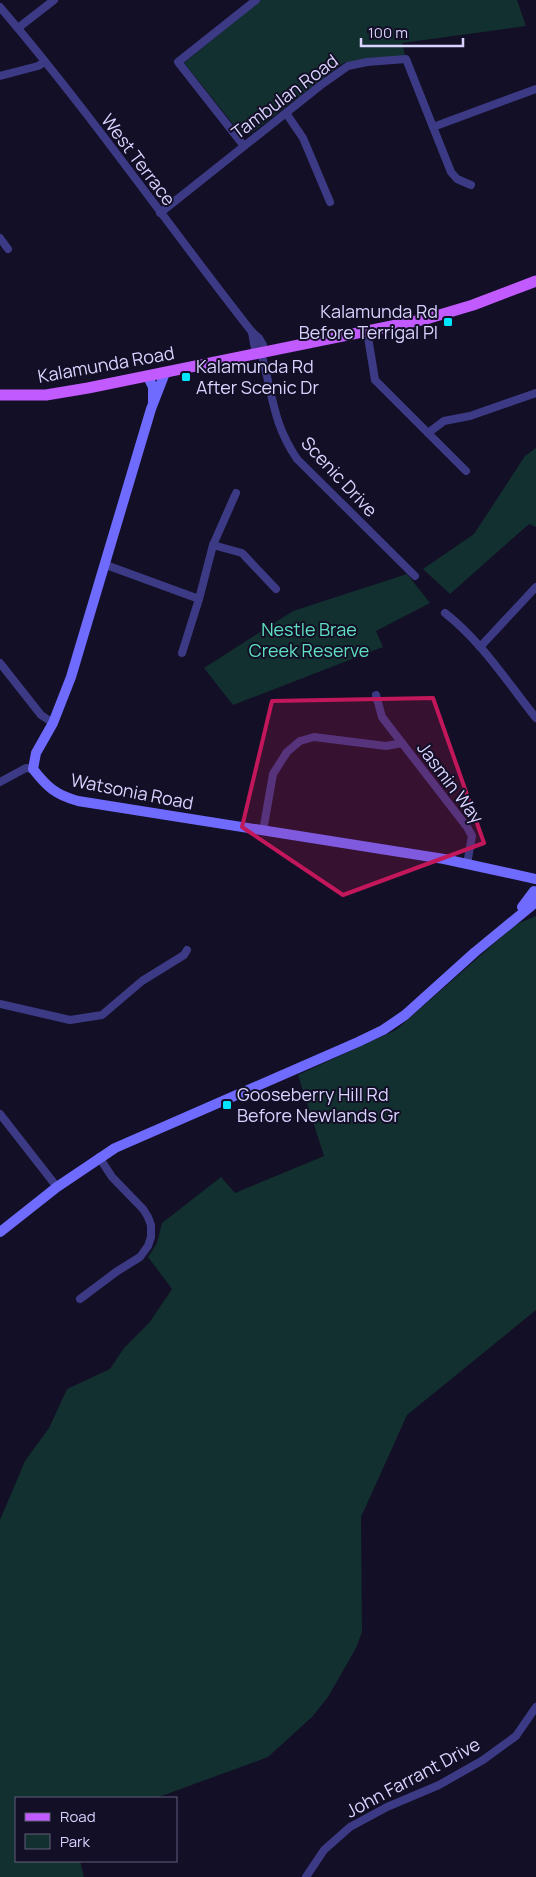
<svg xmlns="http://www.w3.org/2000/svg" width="536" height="1877" font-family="Manrope,sans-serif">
<rect width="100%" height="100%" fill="#130f26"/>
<g fill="#12302f">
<path d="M261,0H517L526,26L402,43L406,59L348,66L345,62L249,135L241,134L184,63Z"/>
<path d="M536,448V527L529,524L450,594L423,569L474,534L525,456Z"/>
<path d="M407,574L430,603L376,631L383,647L233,705L204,668L293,611Z"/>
<path d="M536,916V1310L407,1415L361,1517L362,1632L356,1648L328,1697L312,1717L268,1757L156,1798H16V1861H80L84,1877H0V1520L25,1461L49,1428L67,1389L110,1369L124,1348L149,1323L172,1289L148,1257L157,1243L162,1223L221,1177L235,1193L324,1156L298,1075L396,1030L515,925Z"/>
</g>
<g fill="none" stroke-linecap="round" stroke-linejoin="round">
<g stroke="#3d3a85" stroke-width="8">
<path d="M0,7C89,111 167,224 252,332L259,338L263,345L261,353C273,394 272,422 297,459L415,576"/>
<path d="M18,28L54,0"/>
<path d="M0,76L38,66L45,62"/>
<path d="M286,113L303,138L330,202"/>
<path d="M433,127L451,172L457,179L471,185"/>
<path d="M244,146L178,62L256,0"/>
<path d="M160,213L321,85L348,66L367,62L406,59L433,127L536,89"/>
<path d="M0,238L8,249"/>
<path d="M367,331L375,380L466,471"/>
<path d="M252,332L255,349L261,353"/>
<path d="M428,433L444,421L470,416L536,393"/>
<path d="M213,545L242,553L276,589"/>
<path d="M106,565L199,599"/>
<path d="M445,613C481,641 508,683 536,718"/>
<path d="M480,647L536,587"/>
<path d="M182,653L199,599L213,545L236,493"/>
<path d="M0,663L41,715L53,723"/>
<path d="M376,695L382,717L402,743"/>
<path d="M0,782L26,768L33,769"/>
<path d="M263,831L273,774L287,752L300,741L314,737L386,746L402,743L467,827L472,836L467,864"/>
<path d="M0,1004L70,1020L102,1015L142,981L184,955L187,950"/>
<path d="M0,1114L57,1187"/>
<path d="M80,1299L116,1272L140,1257L148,1246L151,1237V1225L148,1217L143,1209L112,1177L99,1157"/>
<path d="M306,1877L324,1850L350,1827L387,1807L439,1785L483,1760L516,1736L536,1707"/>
</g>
<g stroke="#6f6bff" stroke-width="10">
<path d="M165,373L151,409L71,677L53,723L36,753L33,769C47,787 56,795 78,801L444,859L536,879"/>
<path d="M148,377L153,387V401"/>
<path d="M522,907L534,891"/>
<path d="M0,1232L57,1187L115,1148L358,1042L383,1030L405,1015L475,952L536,902"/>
</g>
<path stroke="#c25bff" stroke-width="11" d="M0,395H46L88,388L426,319L473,305L536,281"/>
</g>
<path fill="#c2185b" fill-opacity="0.2" stroke="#c2185b" stroke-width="4" stroke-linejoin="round" d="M433,698L484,843L343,895L242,827L272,701Z"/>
<g fill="#00e5ff" stroke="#130f26" stroke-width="2">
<rect x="443" y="317" width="10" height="10" rx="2.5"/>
<rect x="181" y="372" width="10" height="10" rx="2.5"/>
<rect x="222" y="1100" width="10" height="10" rx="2.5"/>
</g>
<g text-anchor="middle" stroke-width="4" stroke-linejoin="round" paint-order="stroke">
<g font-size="18" fill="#d9d4ff" stroke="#130f26">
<text transform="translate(285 97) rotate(-37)" y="6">Tambulan Road</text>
<text transform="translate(138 160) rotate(53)" y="6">West Terrace</text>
<text transform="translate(106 365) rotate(-10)" y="6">Kalamunda Road</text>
<text transform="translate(339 477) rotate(47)" y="6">Scenic Drive</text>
<text transform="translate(450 783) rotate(53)" y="6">Jasmin Way</text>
<text transform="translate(132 792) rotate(11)" y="6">Watsonia Road</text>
<text transform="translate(413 1778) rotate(-28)" y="6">John Farrant Drive</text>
</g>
<g font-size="18" fill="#d9d4ff" stroke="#130f26" text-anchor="start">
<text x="438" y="318" text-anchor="end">Kalamunda Rd<tspan x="438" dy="21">Before Terrigal Pl</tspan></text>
<text x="196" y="373">Kalamunda Rd<tspan x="196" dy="21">After Scenic Dr</tspan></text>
<text x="237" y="1101">Gooseberry Hill Rd<tspan x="237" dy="21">Before Newlands Gr</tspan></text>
</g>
<g font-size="18" fill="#5fe0c0" stroke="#130f26">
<text x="309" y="636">Nestle Brae<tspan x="309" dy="21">Creek Reserve</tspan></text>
</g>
</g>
<rect x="15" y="1797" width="162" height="65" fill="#130f26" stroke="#625e7d"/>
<rect x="25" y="1813" width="25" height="8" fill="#c25bff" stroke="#625e7d"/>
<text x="60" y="1822" font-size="15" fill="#d9d4ff">Road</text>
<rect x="25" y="1834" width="25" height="15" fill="#12302f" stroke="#625e7d"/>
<text x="60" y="1847" font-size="15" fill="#d9d4ff">Park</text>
<path d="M361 38v8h102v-8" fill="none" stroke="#d9d4ff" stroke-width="2.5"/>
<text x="368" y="38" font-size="15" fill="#d9d4ff" stroke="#130f26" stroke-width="4" paint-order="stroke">100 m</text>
</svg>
